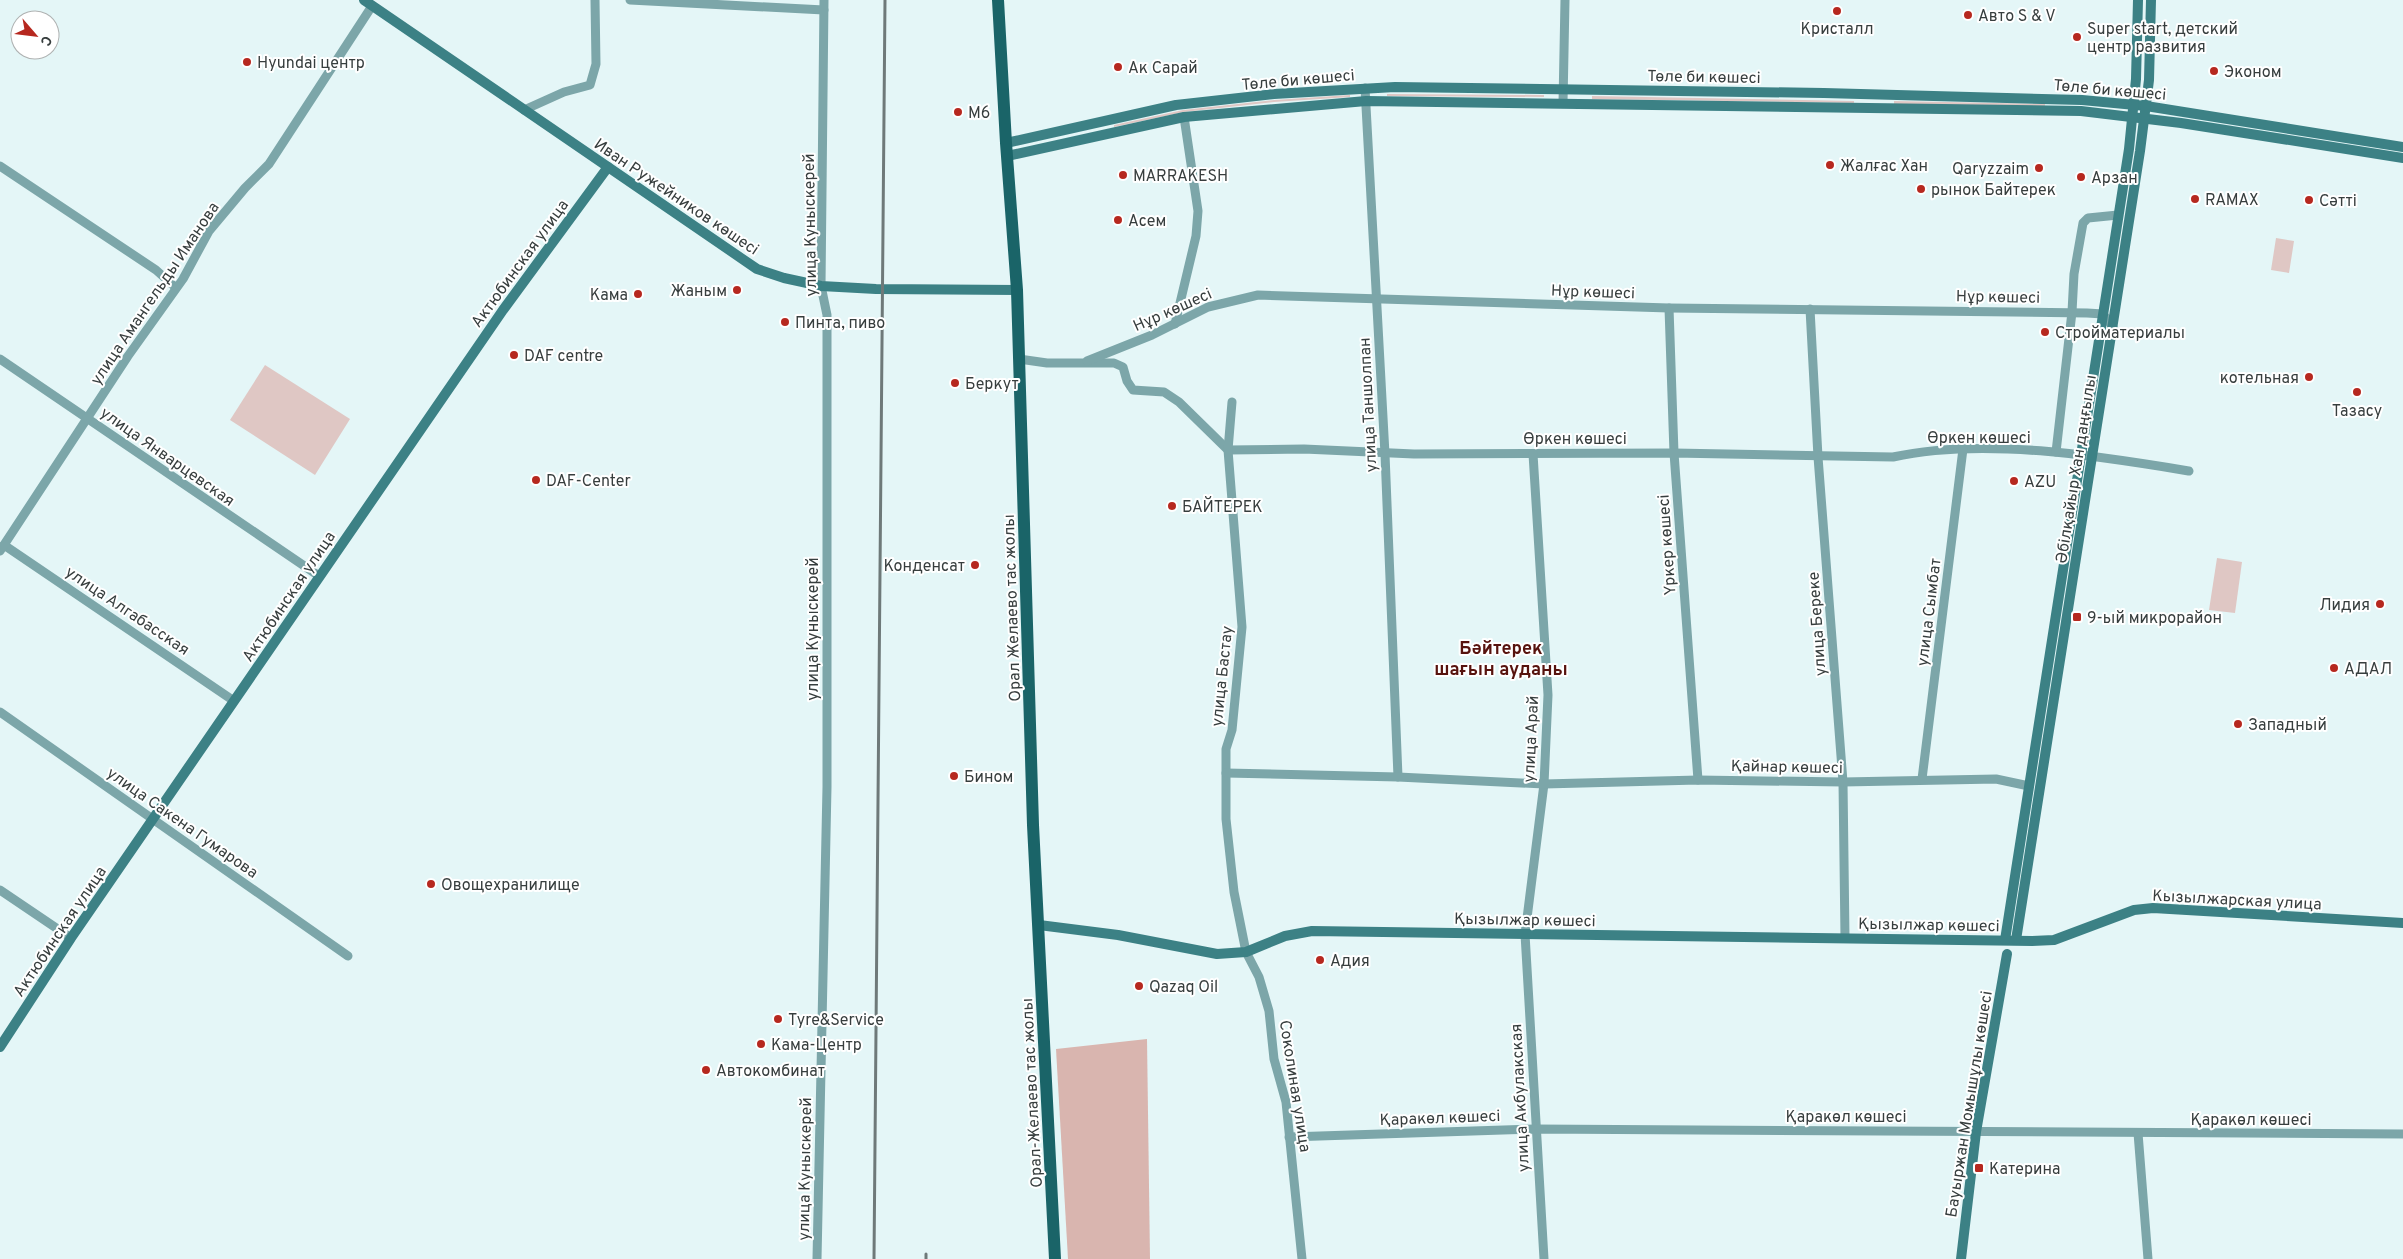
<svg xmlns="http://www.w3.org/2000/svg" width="2403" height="1259" font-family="Overpass,sans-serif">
<rect width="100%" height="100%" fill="#e4f6f7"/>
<g fill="#dfc7c4">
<path d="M1387,94L1544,95V97L1387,96Z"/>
<path d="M1350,95V97L1274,102L1184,112L1114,127V125L1183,110L1274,100Z"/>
<path d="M1592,96L1854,101V103L1592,99Z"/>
<path d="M1894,101L2045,104V107L1894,104Z"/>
<path d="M2276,238L2294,241L2289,273L2271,270Z"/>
<path d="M265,365L350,419L315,475L230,420Z"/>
<path d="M2217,558L2242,562L2235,613L2209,610Z"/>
</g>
<path fill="#d9b5af" d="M1147,1039L1150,1259H1068L1056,1049Z"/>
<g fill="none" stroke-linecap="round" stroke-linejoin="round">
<g stroke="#7ca6a9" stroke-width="9">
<path d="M630,0L824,10"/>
<path d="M1365,88L1385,454L1398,777"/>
<path d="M1563,103L1565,0"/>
<path d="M524,110L564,92L590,85L596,64L595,0"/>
<path d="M0,166L156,270L175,287"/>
<path d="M1669,308L1674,453L1698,780"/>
<path d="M1810,309L1818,457L1843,782L1845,938"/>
<path d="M1175,324L1196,236L1198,211L1184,117"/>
<path d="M0,359L319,576"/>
<path d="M1019,359L1047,363H1114L1123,367L1127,381L1133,390L1164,392L1179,402L1228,450L1304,449L1414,454L1674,453L1893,457C1983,437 2098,456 2189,471"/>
<path d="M1087,361L1152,335L1208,307L1258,295L1669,308L2087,313L2103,314L2113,327"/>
<path d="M1232,402L1228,450L1242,627L1232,730L1226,749V819L1234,892L1246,952L1259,977L1269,1011L1274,1059L1286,1102L1302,1259"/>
<path d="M2056,452L2072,312L2074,274L2083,223L2088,218L2118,215"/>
<path d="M1533,454L1548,695L1544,784L1525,934L1544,1259"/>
<path d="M4,545L234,701"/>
<path d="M0,551L128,356L183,279L209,231L245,188L269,164L372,6"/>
<path d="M0,712L348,956"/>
<path d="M1226,773L1398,777L1544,784L1698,780L1843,782L1996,779L2029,786"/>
<path d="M1922,779L1963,449"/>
<path d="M0,890L71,938"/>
<path d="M2138,1133L2148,1259"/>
<path d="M1289,1137L1535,1129L2403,1134"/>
<path d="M817,1259L827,787V315L821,286L824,0"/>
</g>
<g stroke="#3c8185" stroke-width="10">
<path d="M364,0L757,269L784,278L821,286L876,289L1017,290"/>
<path d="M1006,143L1176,105L1274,94L1395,87L1824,93L2082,100L2146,106L2403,147"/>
<path d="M1007,156L1184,117L1366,101L2081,111L2181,123L2403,158"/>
<path d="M1039,925L1118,935L1217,954L1246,952L1285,936L1312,931L2032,941L2054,940L2134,910L2153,908L2403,923"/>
<path d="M2005,940L2129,149L2136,79L2138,0"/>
<path d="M2016,940L2140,151L2149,80L2151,0"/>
<path d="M0,1047L71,938L503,310L608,167"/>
<path d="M1961,1259L1976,1132L2007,954"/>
</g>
<path stroke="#1a6468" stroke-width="12" d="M998,0L1006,143L1017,290L1033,825L1055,1259"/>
<g stroke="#6e7979" stroke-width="3">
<path d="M926,1254V1259"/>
<path d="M874,1259L885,0"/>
</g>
</g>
<g fill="#b6281f" stroke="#fff" stroke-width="2">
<circle cx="1837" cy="11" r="5"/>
<circle cx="1968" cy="15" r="5"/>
<circle cx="2077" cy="37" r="5"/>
<circle cx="247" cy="62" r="5"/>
<circle cx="1118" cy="67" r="5"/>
<circle cx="2214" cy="71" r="5"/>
<circle cx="958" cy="112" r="5"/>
<circle cx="1830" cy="165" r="5"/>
<circle cx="2039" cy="168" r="5"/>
<circle cx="1123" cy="175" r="5"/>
<circle cx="2081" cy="177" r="5"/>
<circle cx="1921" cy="189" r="5"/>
<circle cx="2195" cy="199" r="5"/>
<circle cx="2309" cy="200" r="5"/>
<circle cx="1118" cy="220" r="5"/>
<circle cx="737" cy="290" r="5"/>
<circle cx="638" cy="294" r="5"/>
<circle cx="785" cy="322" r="5"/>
<circle cx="2045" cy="332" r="5"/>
<circle cx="514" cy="355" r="5"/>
<circle cx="2309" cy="377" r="5"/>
<circle cx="955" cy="383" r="5"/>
<circle cx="2357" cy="392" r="5"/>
<circle cx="536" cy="480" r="5"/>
<circle cx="2014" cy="481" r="5"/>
<circle cx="1172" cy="506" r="5"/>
<circle cx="975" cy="565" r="5"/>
<circle cx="2380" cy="604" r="5"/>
<rect x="2072" y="612" width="10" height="10" rx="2.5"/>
<circle cx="2334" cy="668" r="5"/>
<circle cx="2238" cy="724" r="5"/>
<circle cx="954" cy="776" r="5"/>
<circle cx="431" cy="884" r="5"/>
<circle cx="1320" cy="960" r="5"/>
<circle cx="1139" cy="986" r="5"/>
<circle cx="778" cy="1019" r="5"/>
<circle cx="761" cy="1044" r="5"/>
<circle cx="706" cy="1070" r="5"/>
<rect x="1974" y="1163" width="10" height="10" rx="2.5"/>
</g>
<g text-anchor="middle" stroke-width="4" stroke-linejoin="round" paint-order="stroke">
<g font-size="16" fill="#373e3e" stroke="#fff" text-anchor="start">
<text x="1978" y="21">Авто S &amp; V</text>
<text x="1837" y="34" text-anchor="middle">Кристалл</text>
<text x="2087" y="34">Super start, детский<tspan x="2087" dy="18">центр развития</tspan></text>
<text x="257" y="68">Hyundai центр</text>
<text x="1128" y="73">Ак Сарай</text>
<text x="2224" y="77">Эконом</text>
<text x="968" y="118">М6</text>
<text x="1840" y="171">Жалғас Хан</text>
<text x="2029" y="174" text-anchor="end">Qaryzzaim</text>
<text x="1133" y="181">MARRAKESH</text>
<text x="2091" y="183">Арзан</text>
<text x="1931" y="195">рынок Байтерек</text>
<text x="2205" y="205">RAMAX</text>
<text x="2319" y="206">Cәтті</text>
<text x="1128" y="226">Асем</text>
<text x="727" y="296" text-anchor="end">Жаным</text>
<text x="628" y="300" text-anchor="end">Кама</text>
<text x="795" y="328">Пинта, пиво</text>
<text x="2055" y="338">Стройматериалы</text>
<text x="524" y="361">DAF centre</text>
<text x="2299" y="383" text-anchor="end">котельная</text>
<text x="965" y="389">Беркут</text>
<text x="2357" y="416" text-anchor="middle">Тазасу</text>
<text x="546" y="486">DAF-Center</text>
<text x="2024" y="487">AZU</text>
<text x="1182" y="512">БАЙТЕРЕК</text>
<text x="965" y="571" text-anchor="end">Конденсат</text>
<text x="2370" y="610" text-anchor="end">Лидия</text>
<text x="2087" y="623">9-ый микрорайон</text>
<text x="2344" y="674">АДАЛ</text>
<text x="2248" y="730">Западный</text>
<text x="964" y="782">Бином</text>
<text x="441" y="890">Овощехранилище</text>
<text x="1330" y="966">Адия</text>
<text x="1149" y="992">Qazaq Oil</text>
<text x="788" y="1025">Tyre&amp;Service</text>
<text x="771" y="1050">Кама-Центр</text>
<text x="716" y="1076">Автокомбинат</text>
<text x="1989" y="1174">Катерина</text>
</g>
<g font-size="16" fill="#373e3e" stroke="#fff">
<text transform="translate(1704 76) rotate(1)" y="6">Төле би көшесі</text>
<text transform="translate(1298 79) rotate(-5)" y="6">Төле би көшесі</text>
<text transform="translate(2110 89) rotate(5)" y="6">Төле би көшесі</text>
<text transform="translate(677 196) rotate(34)" y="6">Иван Ружейников көшесі</text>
<text transform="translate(809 225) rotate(-91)" y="6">улица Куныскерей</text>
<text transform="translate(519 263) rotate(-54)" y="6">Актюбинская улица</text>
<text transform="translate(1593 291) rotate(2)" y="6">Нұр көшесі</text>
<text transform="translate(154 293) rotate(-56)" y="6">улица Амангельды Иманова</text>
<text transform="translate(1998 296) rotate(1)" y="6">Нұр көшесі</text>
<text transform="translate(1172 309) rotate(-24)" y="6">Нұр көшесі</text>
<text transform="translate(1367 405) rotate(-93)" y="6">улица Таншолпан</text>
<text x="1979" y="443">Өркен көшесі</text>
<text x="1575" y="444">Өркен көшесі</text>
<text transform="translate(168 456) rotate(35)" y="6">улица Январцевская</text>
<text transform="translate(2075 469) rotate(-81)" y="6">Әбілқайыр Хан даңғылы</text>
<text transform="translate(1666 545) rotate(-94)" y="6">Үркер көшесі</text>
<text transform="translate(288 596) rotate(-56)" y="6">Актюбинская улица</text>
<text transform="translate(1011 608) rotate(-92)" y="6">Орал Желаево тас жолы</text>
<text transform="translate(128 610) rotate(34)" y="6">улица Алгабасская</text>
<text transform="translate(1928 612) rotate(-83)" y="6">улица Сымбат</text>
<text transform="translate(1816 624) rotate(-94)" y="6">улица Береке</text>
<text transform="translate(812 629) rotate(-90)" y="6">улица Куныскерей</text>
<text transform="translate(1221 676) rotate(-84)" y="6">улица Бастау</text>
<text transform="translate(1530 739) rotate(-87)" y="6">улица Арай</text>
<text transform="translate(1787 766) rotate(1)" y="6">Қайнар көшесі</text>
<text transform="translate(183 822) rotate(35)" y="6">улица Сакена Гумарова</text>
<text transform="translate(2237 899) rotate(3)" y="6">Кызылжарская улица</text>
<text transform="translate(1525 919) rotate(1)" y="6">Қызылжар көшесі</text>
<text transform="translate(1929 924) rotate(1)" y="6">Қызылжар көшесі</text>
<text transform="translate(59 931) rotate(-56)" y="6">Актюбинская улица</text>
<text transform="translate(1296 1086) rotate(81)" y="6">Соколиная улица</text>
<text transform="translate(1031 1093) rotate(-93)" y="6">Орал-Желаево тас жолы</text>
<text transform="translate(1519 1098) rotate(-93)" y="6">улица Акбулакская</text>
<text transform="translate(1968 1104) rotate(-81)" y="6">Бауыржан Момышұлы көшесі</text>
<text x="1846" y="1122">Қаракөл көшесі</text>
<text transform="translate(1440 1117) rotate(-2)" y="6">Қаракөл көшесі</text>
<text x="2251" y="1125">Қаракөл көшесі</text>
<text transform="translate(804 1169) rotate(-89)" y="6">улица Куныскерей</text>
</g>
<g font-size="18" font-weight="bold" fill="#57130e" stroke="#fff">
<text x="1501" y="654">Бәйтерек<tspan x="1501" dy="21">шағын ауданы</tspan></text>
</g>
</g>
<g transform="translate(35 35) rotate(118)"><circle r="24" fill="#ffffff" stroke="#afb2b2"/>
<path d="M0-4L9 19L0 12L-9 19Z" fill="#b6281f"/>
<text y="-8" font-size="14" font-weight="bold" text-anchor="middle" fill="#373e3e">С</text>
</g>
</svg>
